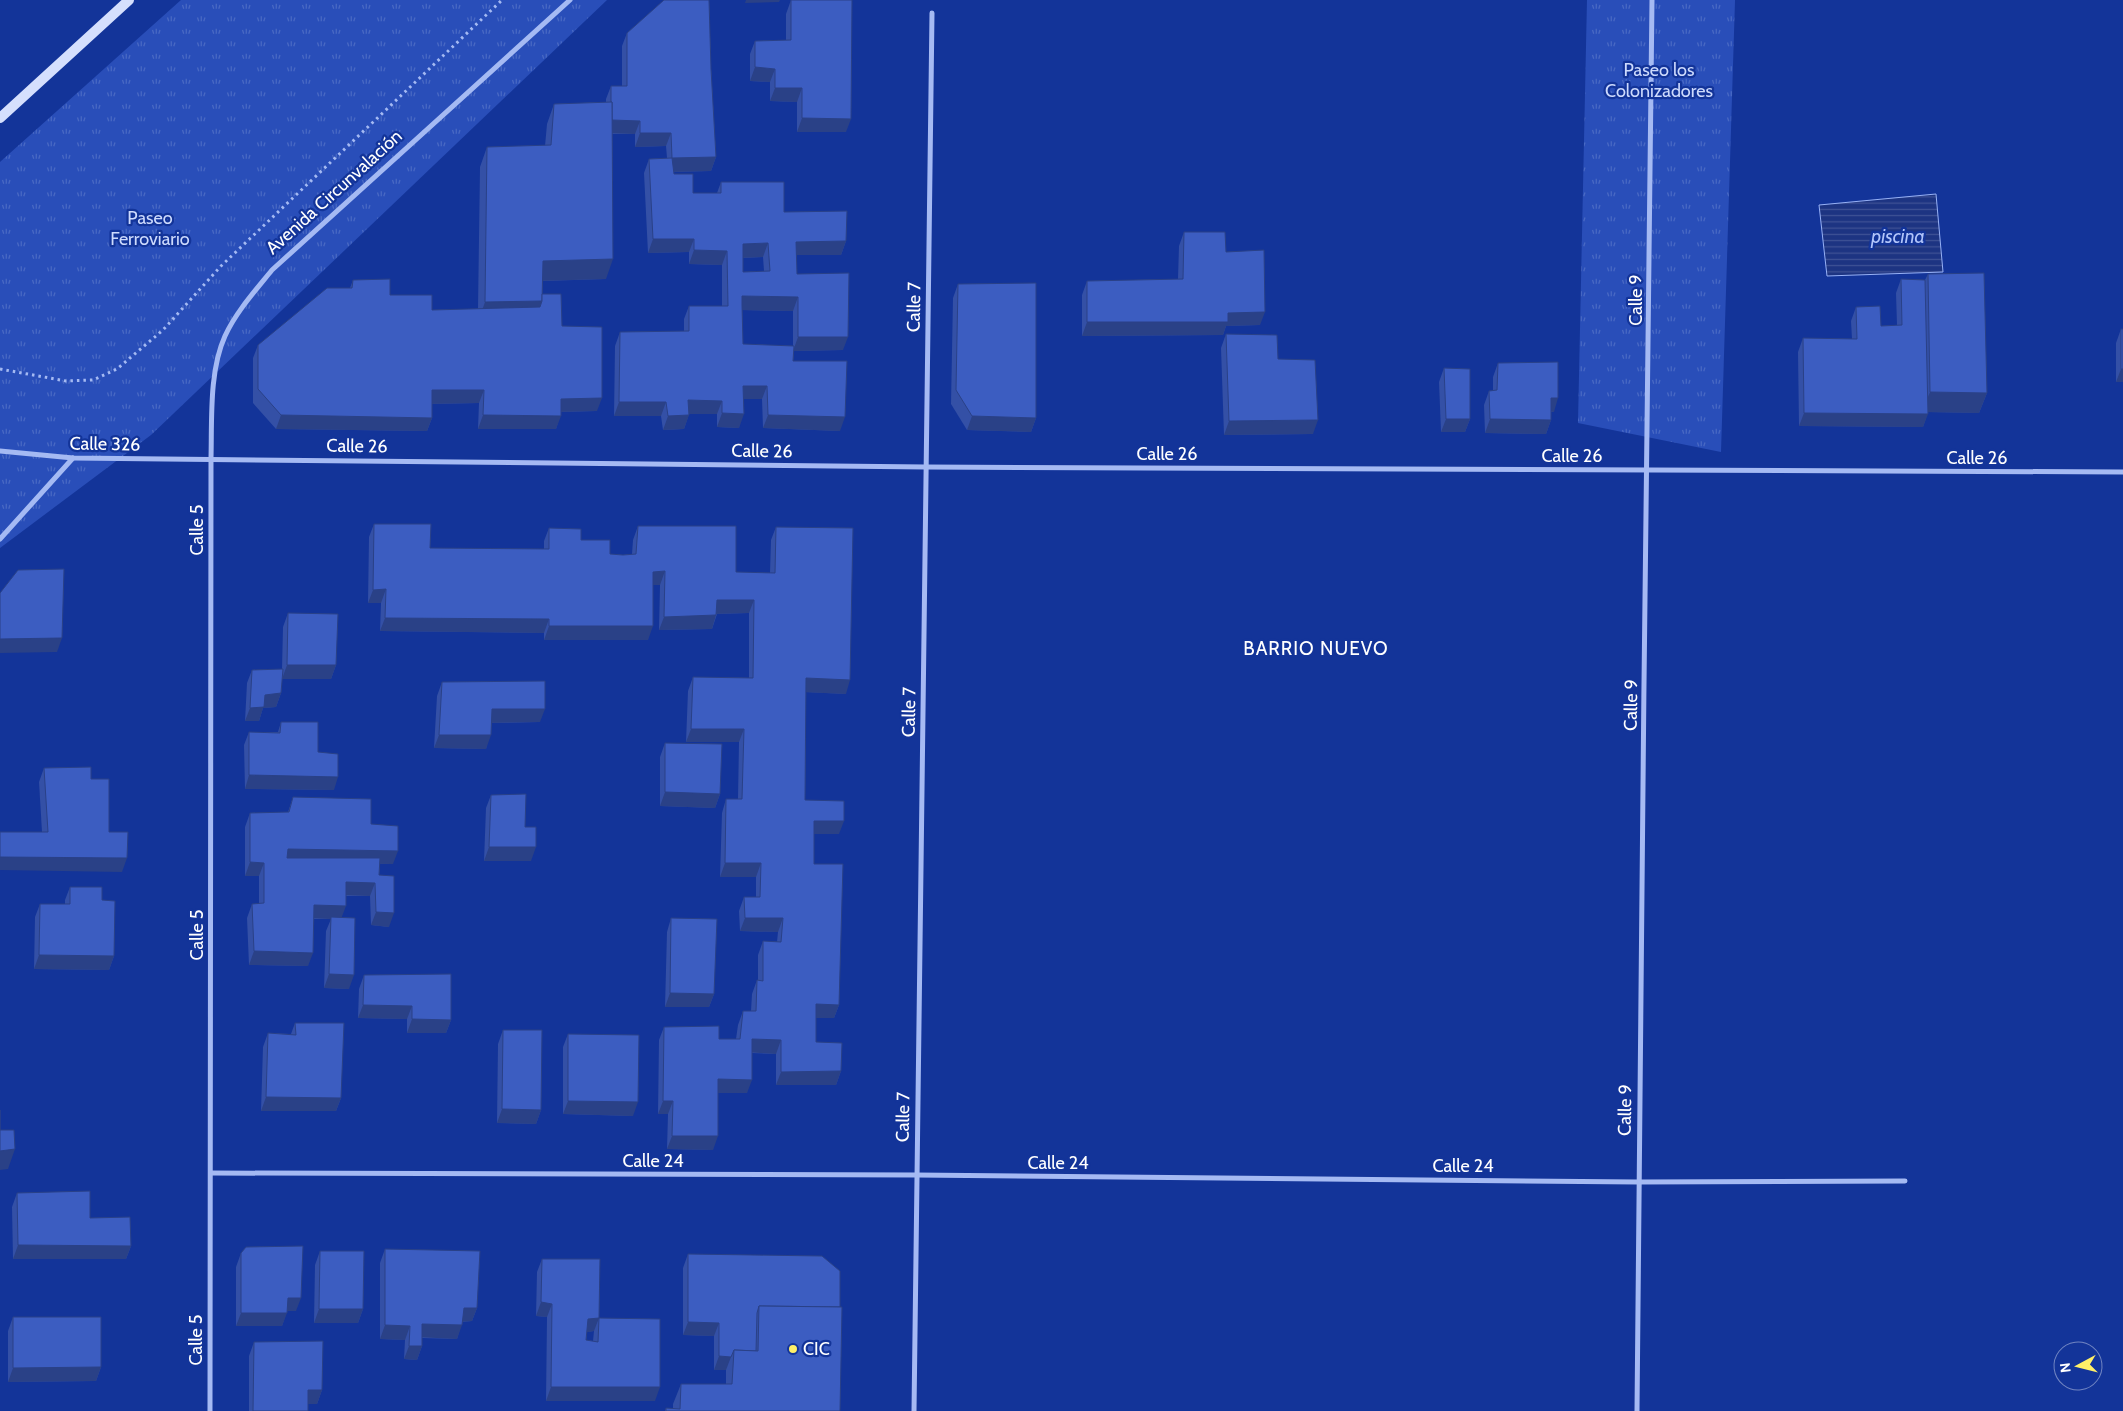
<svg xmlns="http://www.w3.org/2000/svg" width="2123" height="1411" font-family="Cabin,sans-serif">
<defs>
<pattern id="park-tufts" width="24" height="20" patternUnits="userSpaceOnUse" patternTransform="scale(1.25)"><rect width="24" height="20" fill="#294eb9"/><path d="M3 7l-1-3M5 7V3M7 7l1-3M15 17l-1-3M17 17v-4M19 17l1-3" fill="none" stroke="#4969c4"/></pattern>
<pattern id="water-rules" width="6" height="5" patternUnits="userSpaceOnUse" patternTransform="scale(1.25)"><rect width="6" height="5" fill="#1d3482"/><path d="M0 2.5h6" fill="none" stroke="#3f5295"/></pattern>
</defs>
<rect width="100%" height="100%" fill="#133499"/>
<g fill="url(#park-tufts)">
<path d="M181,0H607L151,435L0,548V162Z"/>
<path d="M1587,0H1735L1721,452L1578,423Z"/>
</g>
<path fill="url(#water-rules)" stroke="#97b1f6" d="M1936,194L1943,272L1827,276L1819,205Z"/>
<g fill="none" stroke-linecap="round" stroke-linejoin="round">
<path stroke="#a5baf3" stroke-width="3" stroke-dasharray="2.5 4" stroke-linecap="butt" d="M0,369L66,381L93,380L117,369L163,330L221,266L502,0"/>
<g stroke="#a5baf3" stroke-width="5">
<path d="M0,451L73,458L926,467L2123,472"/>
<path d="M0,539L73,458"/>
<path d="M211,1173L916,1175L1638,1182L1905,1181"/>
<path d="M210,1411L211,458C212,420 209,371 225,336C236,312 255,291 272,270L570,0"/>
<path d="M914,1411L932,13"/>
<path d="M1637,1411C1639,941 1648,470 1652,0"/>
</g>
<path stroke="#d5dffd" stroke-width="10" d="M0,118L129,0"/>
</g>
<g fill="#3450a6" fill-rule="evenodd">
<path d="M663,0H709L711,69L716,157L711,171L673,172L674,174L693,193H717L721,182L846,241L841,255H797V274L843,350L794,351L793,361L840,431L763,428L762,399H743L739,428L717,427V414H689L684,429L663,430L661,416H614L615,346L620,332L684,331V319L689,306H722V265L689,264V252L648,253L644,173L649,159L667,158L666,146L635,147V134H612L606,279L543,281L542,294L562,326L597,411L561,412L556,429H478L479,403L432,404V418L427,431L276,429L253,403V358L258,345L350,288L353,280L390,295L432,310L478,309L480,167L487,147L545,146L547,124L554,104L606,102V99L611,86H622V46L627,33L663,1ZM763,257L764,271L743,272V258ZM742,310L793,311V346L743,344Z"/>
<path d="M791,0L846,132H797V102L770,101V82L750,81V54L755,41L786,40V14Z"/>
<path d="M1184,232L1226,252L1260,325L1226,326L1223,335L1082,336V295L1087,281L1178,279L1179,246Z"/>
<path d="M1928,274L1987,393L1979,413L1928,412L1923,427L1799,426L1798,352L1803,338L1852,339L1851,321L1856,307L1881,326L1897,325L1896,293L1901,279L1925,280Z"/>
<path d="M958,284L1036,418L1031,432L967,430L951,404L953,298Z"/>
<path d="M2121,329H2123V382H2116V343Z"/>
<path d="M1226,334L1278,359L1313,434L1224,435L1221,348Z"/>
<path d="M1498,363L1554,412H1551V420L1546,434L1485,433L1484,405L1489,391H1493V377Z"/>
<path d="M1444,368L1470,419L1465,432H1441L1439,382Z"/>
<path d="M374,524L430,548L544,549V541L549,528L581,540L610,554L623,555L632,554L633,540L638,526L736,572L770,573L771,540L776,527L846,694L806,692L805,800L839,834H814V864L839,1005L834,1018H816V1042L841,1071L836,1085H776V1054L752,1053L747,1093H718L713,1150L667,1149L668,1114H658L659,1040L664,1027L719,1039H736L738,1025L743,1011H751L752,994L757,980H758V955L763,941L777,942L778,932L740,931L739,911L744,897H756V877H720L722,813L726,799H738L739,742H686L688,691L693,677L749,678V613L717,614L712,629L659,630L660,585H653L648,640H544V633L380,631L381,603H368L369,537Z"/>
<path d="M288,613L336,665L331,679H282L281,693L276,707L263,708L259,721H245L247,683L252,670L282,669L283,627Z"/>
<path d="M442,682L540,722L492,723L486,749L434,748L437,696Z"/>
<path d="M281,722L318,752L334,790L245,789L244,745L249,732H278Z"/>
<path d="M665,743L720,794L715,808L660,806V757Z"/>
<path d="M44,768L91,779L122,872L42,832L39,782Z"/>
<path d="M491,795L525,827L531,861H484L486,808Z"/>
<path d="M293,797L371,824L393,864H380L379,875L389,927L371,925L370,896H346L341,918L349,989L324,988L326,931L331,919H314L308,966L249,965L247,918L252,904H259V876H245V827L250,813L288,812Z"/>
<path d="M70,887L102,900L114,956L109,970L34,969L35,917L40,904H65V900Z"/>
<path d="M671,918L714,994L709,1007H665L667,932Z"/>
<path d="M364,975L451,1020L446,1033H407V1019L358,1018L359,989Z"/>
<path d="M295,1023L341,1098L336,1111H261L263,1047L268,1033L291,1034Z"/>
<path d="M503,1030L541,1110L536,1124L497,1123L498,1044Z"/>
<path d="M568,1034L633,1116L563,1114V1047Z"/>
<path d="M17,1193L90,1218L131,1246L126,1259H13L12,1207Z"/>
<path d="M385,1249L477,1308L472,1321L462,1322L457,1339L422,1338V1346L417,1360L404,1359L405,1340L380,1339V1263Z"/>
<path d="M320,1251L363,1309L358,1323H314L315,1265Z"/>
<path d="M241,1253L296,1311H287L282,1326H236V1267Z"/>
<path d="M688,1254L840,1307V1411H665L666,1408H673V1404L681,1384H726V1370H714V1336L683,1335V1268Z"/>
<path d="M542,1259L599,1318L655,1401H546L547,1317L536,1316L537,1272ZM594,1331L593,1341L586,1340L587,1332Z"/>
<path d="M13,1317L101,1367L96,1381L8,1382V1331Z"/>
<path d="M254,1342L322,1390L317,1404H308V1411H249V1356Z"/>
</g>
<g fill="#2a4187">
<path d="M746,0H780L779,2L745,3Z"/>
<path d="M755,67L775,69L770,82L750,81Z"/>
<path d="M775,88H802L797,102L770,101Z"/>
<path d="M802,118L851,119L846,132H797Z"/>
<path d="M610,120L640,121L635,134L605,133Z"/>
<path d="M640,133H671L666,146L635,147Z"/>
<path d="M716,157L711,171L667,172L672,158Z"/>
<path d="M653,239H694L689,252L648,253Z"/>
<path d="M846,241L841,255H791L796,242Z"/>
<path d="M768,243L763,257L738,258L743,244Z"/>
<path d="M694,250L727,251L722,265L689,264Z"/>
<path d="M613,259L606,279L536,281L543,261Z"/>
<path d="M742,296L798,297L793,311L737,310Z"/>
<path d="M542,301L535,321L478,322L485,302Z"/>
<path d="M1265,312L1260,325L1226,326L1223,335L1082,336L1087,322L1228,313Z"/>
<path d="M798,337H848L843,350L793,351Z"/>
<path d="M2121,369H2123V382H2116Z"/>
<path d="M743,386H767L762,399H738Z"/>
<path d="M432,390H484L479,403L427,404Z"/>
<path d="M1930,392L1987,393L1979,413L1922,412Z"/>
<path d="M602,398L597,411L556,412L561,399Z"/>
<path d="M1551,398H1558L1554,412L1546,411Z"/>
<path d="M688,400L722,401L717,414H683Z"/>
<path d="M619,402H666L661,416H614Z"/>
<path d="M722,413L744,414L739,428L717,427Z"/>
<path d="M1804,413L1928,414L1923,427L1799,426Z"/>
<path d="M281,415L432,418L427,431L276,429Z"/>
<path d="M483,415L561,416L556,429H478Z"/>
<path d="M689,415L684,429L663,430L668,416Z"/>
<path d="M768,415L845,417L840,431L763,428Z"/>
<path d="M972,416L1036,418L1031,432L967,430Z"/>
<path d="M1446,419H1470L1465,432H1441Z"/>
<path d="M1490,419L1551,420L1546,434L1485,433Z"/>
<path d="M1318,420L1313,434L1224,435L1229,421Z"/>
<path d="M665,571L660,585H648L653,572Z"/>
<path d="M386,589L381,603H368L373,590Z"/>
<path d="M717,600H754L749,613L712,614Z"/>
<path d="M716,615L712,629L659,630L664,617Z"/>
<path d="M385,618L549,619L544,633L380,631Z"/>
<path d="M549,626H653L648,640H544Z"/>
<path d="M62,638L57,652L0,653V639Z"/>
<path d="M287,665H336L331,679H282Z"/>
<path d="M806,678L850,680L846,694L801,692Z"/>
<path d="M281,693L276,707L263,708L259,721H245L250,708L265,695Z"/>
<path d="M492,709H545L540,722L487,723Z"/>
<path d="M691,729H744L739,742H686Z"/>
<path d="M439,735H491L486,749L434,748Z"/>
<path d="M249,775L338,777L334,790L245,789Z"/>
<path d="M665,792L720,794L715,808L660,806Z"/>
<path d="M814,821H844L839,834H809Z"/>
<path d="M489,847H536L531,861H484Z"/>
<path d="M288,849L398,851L393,864L283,863Z"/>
<path d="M0,857L127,858L122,872L0,870Z"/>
<path d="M250,862L264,863L259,876H245Z"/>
<path d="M725,863H761L756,877H720Z"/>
<path d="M346,882L375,883L370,896L341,895Z"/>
<path d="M314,905L346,906L341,919L331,917V919L309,918Z"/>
<path d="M376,912L394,913L389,927L371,925Z"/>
<path d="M745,918H783L778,932L740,931Z"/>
<path d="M254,951L313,953L308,966L249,965Z"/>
<path d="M39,955L114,956L109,970L34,969Z"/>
<path d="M329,974L354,975L349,989L324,988Z"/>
<path d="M670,993L714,994L709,1007H665Z"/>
<path d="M816,1004L839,1005L834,1018H811Z"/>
<path d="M363,1005L412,1006L407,1019L358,1018Z"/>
<path d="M412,1019L451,1020L446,1033H407Z"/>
<path d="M752,1039L781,1040L776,1054L747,1052Z"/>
<path d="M841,1071L836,1085H776L781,1072Z"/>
<path d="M718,1079L752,1080L747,1093H714Z"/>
<path d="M266,1097L341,1098L336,1111H261Z"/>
<path d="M568,1101L638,1102L633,1116L563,1114Z"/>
<path d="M663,1101H673L668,1114H658Z"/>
<path d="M502,1109L541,1110L536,1124L497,1123Z"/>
<path d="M672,1136H718L713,1150L667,1149Z"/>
<path d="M15,1149L8,1169L0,1170V1151Z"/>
<path d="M18,1245L131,1246L126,1259H13Z"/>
<path d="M288,1298H301L296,1311H283Z"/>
<path d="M541,1302L552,1304L547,1317L536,1316Z"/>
<path d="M464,1308H477L472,1321L459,1322Z"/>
<path d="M319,1309H363L358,1323H314Z"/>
<path d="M241,1313H287L282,1326H236Z"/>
<path d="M599,1318L594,1331L583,1333L588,1319Z"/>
<path d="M688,1322L719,1323L714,1336L683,1335Z"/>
<path d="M422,1324L462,1325L457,1339L417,1337Z"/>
<path d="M385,1325L410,1326L405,1340L380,1339Z"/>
<path d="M409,1346H422L417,1360L404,1359Z"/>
<path d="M719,1356L731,1357L726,1370H714Z"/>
<path d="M101,1367L96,1381L8,1382L13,1368Z"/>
<path d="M551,1387H660L655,1401H546Z"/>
<path d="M308,1390H322L317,1404H303Z"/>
</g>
<g fill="#3c5dc1" stroke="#2a4187" fill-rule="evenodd">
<path d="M664,0H709L711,69L716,157L672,158L671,133H640V121L612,120V102H611V86H627V33Z"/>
<path d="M791,0H852L851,119L802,118V88H775V69L755,67V41L791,40Z"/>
<path d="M612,102L613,259L543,261L542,301L485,302L487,147L551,145L554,104Z"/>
<path d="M672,158L674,174H693V193H721V182H784V212L847,211L846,241L796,242L797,274L849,273L848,337H798V297L742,296V305L743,344L794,346L793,361H847L845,417L768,415L767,386H743L744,414L722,413V401L688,400L689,415L668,416L666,402H619L620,332L689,331V306H728L727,251L694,250V239H653L649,159ZM768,243L770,271L743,272V244Z"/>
<path d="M1184,232H1225L1226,252L1264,250L1265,312L1228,313V322H1087V281L1183,279Z"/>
<path d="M1984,273L1987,393L1930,392L1928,274Z"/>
<path d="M390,279V295H432V310L540,307L542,301V294H561L562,326L602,327V398L561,399V416L483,415L484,390H432V418L281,415L258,389V345L327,288H352L353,280Z"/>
<path d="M1901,279L1925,280L1928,414L1804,413L1803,338L1857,339L1856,307L1880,306L1881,326L1902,325Z"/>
<path d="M1036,283V418L972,416L956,390L958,284Z"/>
<rect x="2121" y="329" width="2" height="40"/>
<path d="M1226,334L1277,335L1278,359L1315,360L1318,420L1229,421Z"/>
<path d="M1558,362V398H1551V420L1490,419L1489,391L1497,390L1498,363Z"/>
<path d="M1444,368L1470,369V419H1446Z"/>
<path d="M374,524H431L430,548L549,549V528L581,529V540H610V554L623,555L636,554L638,526H736V572L775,573L776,527L853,528L850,680L806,678L805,800L844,801V821H814V864H843L839,1005L816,1004V1042L842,1043L841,1071L781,1072V1040L752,1039V1080L718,1079V1136H672L673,1101H663L664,1027L719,1026V1039H740L743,1011H756L757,980L763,981V941L781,942L783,918H745L744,897H760L761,863H725L726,799H742L744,729H691L693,677L753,678L754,600H717L716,615L664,617L665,571L653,572V626H549V619L385,618L386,589L373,590Z"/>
<path d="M64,569L62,638L0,639V593L18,570Z"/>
<path d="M288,613L338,614L336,665H287Z"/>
<path d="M283,669L281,693L265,695L264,707L250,708L252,670Z"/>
<path d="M545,681V709H492L491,735H439L442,682Z"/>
<path d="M281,722H318V752L338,754V777L249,775V732L280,733Z"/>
<path d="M665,743L722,744L720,794L665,792Z"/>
<path d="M91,767V779H109V832H128L127,858L0,857V832H48L44,768Z"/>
<path d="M526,794L525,827H536V847H489L491,795Z"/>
<path d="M293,797L371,799V824L398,826V851L288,849L287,858H380L379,875L394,876V913L376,912L375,883L346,882V906L314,905L313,953L254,951L252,904L264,903V863L250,862V813L289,812Z"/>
<path d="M70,887H102V900L115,901L114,956L39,955L40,904H70Z"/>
<path d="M331,917L355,918L354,975L329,974Z"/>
<path d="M671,918L717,919L714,994L670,993Z"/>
<path d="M451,974V1020L412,1019V1006L363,1005L364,975Z"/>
<path d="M295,1023H344L341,1098L266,1097L268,1033L296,1035Z"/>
<path d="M503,1030H542L541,1110L502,1109Z"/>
<path d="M568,1034L639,1035L638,1102L568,1101Z"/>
<path d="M0,1110V1130H14L15,1149L0,1151Z"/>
<path d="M90,1191V1218L130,1217L131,1246L18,1245L17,1193Z"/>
<path d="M303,1246L301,1298H288L287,1313H241V1253L246,1247Z"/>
<path d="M385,1249L480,1251L477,1308H464L462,1325L422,1324V1346H409L410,1326L385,1325Z"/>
<path d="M320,1251H364L363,1309H319Z"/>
<path d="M688,1254L822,1256L840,1271V1307L759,1306L757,1313L756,1351L734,1350L731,1357L719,1356V1323L688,1322Z"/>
<path d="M542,1259H600L599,1318L660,1319V1387H551L552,1304L541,1302ZM599,1318L598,1342L586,1340L588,1319Z"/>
<path d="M759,1306L842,1307L840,1411H666V1408L680,1409L681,1384H732L734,1350L758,1351Z"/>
<path d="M13,1317H101V1367L13,1368Z"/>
<path d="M323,1341L322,1390H308V1411H253L254,1342Z"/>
</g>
<circle fill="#fff068" stroke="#133499" stroke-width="2" cx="793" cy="1349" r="5"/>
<g text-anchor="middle" stroke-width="4.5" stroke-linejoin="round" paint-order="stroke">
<g font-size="18" fill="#cddafd" stroke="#133499">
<text x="1659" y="76">Paseo los<tspan x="1659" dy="21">Colonizadores</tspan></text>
<text x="150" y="224">Paseo<tspan x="150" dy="21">Ferroviario</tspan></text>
</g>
<g font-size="18" fill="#fff" stroke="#133499">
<text transform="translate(334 192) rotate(-42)" y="6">Avenida Circunvalación</text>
<text transform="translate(1636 300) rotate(-90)" y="6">Calle 9</text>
<text transform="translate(914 307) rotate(-89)" y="6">Calle 7</text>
<text transform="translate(105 444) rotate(1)" y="6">Calle 326</text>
<text transform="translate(357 446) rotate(1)" y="6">Calle 26</text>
<text transform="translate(762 451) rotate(1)" y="6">Calle 26</text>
<text x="1167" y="460">Calle 26</text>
<text x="1572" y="462">Calle 26</text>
<text x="1977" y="464">Calle 26</text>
<text transform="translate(197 530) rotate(-90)" y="6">Calle 5</text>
<text transform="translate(1631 705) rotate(-89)" y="6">Calle 9</text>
<text transform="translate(909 712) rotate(-89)" y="6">Calle 7</text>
<text transform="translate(197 935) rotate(-90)" y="6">Calle 5</text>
<text transform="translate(1625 1110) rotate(-89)" y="6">Calle 9</text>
<text transform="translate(903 1117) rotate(-89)" y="6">Calle 7</text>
<text x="653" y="1167">Calle 24</text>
<text x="1058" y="1169">Calle 24</text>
<text x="1463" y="1172">Calle 24</text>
<text transform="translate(196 1340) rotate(-90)" y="6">Calle 5</text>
</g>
<g font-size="18" fill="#fff" stroke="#133499" text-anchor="start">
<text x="803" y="1355">CIC</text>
</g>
<g font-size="19" font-style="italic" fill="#b2c5fa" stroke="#133499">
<text x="1898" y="243">piscina</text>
</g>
<g font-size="19" letter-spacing="1" fill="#fff" stroke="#133499">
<text x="1316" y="655">BARRIO NUEVO</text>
</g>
</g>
<g transform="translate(2078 1366) rotate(263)"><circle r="24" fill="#133499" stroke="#7185c2"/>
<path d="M0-4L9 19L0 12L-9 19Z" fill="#fff068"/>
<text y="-8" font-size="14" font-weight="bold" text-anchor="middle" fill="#ffffff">N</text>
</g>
</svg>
